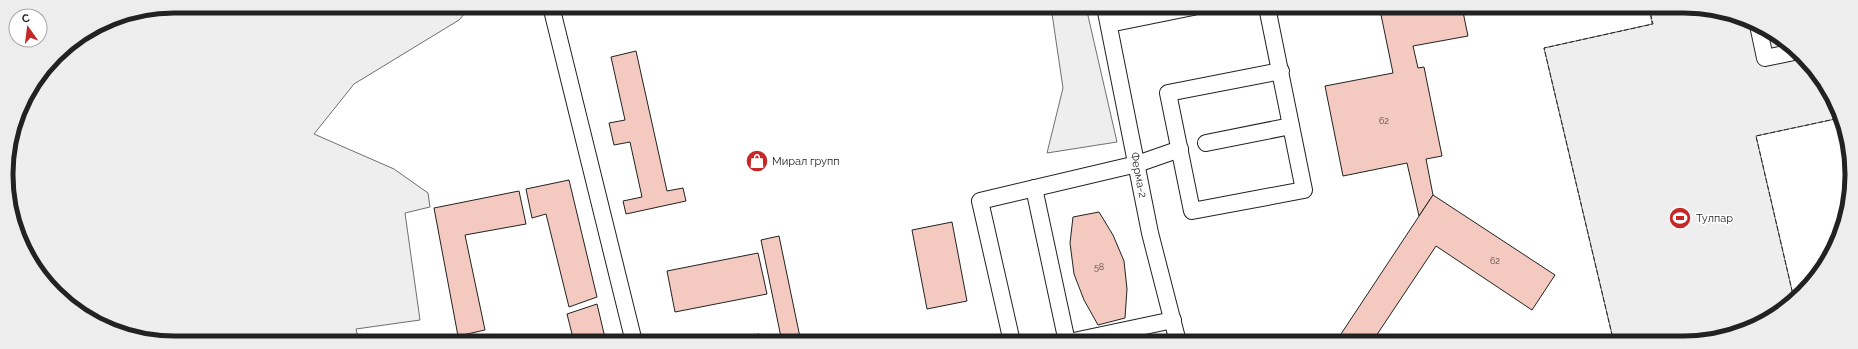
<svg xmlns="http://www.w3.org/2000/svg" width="1858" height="349" font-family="Raleway,sans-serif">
<rect width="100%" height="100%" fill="#fff"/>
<g fill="#eee" stroke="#6f6f6f">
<path d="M175,6H471L459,20L354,84L314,134L394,169L428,193L430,207L405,213L420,320L356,329L359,342H153L90,321L48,285L15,228L6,164L23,100L56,55L110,19Z"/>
<path d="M1051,7H1086L1117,142L1047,153L1063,88Z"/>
<path d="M1649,7H1705L1768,28L1817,72L1840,118L1756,136L1794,299L1759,323L1670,343H1614L1544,48L1652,24Z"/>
</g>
<g fill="#f3c9c0" stroke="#222">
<path d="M1394,7H1462L1468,36L1413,46L1418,68L1424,67L1442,156L1426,159L1433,195L1419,216L1407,163L1343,176L1325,86L1393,73L1380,10Z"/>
<path d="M636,51L667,191L683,188L686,201L626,214L623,201L642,197L630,142L614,145L609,123L625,120L611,57Z"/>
<path d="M569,180L597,297L569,307L546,214L532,218L526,189Z"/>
<path d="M519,191L526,224L465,235L485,330L458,336L434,208Z"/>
<path d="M1433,195L1555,275L1532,310L1436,246L1372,342H1354L1341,334Z"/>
<path d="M1099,212L1113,235L1124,261L1127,289L1125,318L1098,325L1084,300L1074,274L1070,243L1073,217Z"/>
<path d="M952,222L967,301L927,309L912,230Z"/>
<path d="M779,236L801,342H782L761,240Z"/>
<path d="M758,253L767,294L675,312L667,271Z"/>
<path d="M597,304L606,342H574L567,314Z"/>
<path d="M759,334L761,342H723Z"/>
</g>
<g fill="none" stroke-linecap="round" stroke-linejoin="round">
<g stroke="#222" stroke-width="18">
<g id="minor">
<path d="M551,6L634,342"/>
<path d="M1105,7L1150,233L1178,342"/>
<path d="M1267,7L1304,190L1192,211L1168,93L1281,71"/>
<path d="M1109,24L1193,7"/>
<path d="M1758,25L1765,58L1794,52"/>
<path d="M1206,143L1291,126"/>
<path d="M1034,188L1067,342"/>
<path d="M1012,342L980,201L1137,164L1180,149"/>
<path d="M1069,342L1173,320"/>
</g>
</g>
<use href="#minor" stroke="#fff" stroke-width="16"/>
<g stroke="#222" stroke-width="1" stroke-dasharray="5 2" stroke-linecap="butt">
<path d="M1794,299L1756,136L1840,118"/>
<path d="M1614,343L1544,48L1653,24L1649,7"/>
<path d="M1670,343L1759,323"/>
</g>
</g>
<defs>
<g id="shop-disc" transform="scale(1.15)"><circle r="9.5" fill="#c62828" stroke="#fff"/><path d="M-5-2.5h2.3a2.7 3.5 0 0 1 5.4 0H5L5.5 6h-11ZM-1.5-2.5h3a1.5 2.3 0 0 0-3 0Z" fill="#fff"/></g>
<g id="stadium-disc" transform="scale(1.15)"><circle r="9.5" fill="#c62828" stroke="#fff"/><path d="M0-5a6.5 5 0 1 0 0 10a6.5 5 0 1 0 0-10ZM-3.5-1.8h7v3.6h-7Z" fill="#fff"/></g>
</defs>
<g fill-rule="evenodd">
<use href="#shop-disc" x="757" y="161"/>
<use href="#stadium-disc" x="1680" y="218"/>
</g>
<g text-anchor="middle" stroke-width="3" stroke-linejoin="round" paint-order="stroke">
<g font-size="9" fill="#564c4a">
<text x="1384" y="124">62</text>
<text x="1495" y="264">62</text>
<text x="1099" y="270">58</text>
</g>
<g font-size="11" fill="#222" stroke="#fff" text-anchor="start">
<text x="772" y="165">Мирал групп</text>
<text x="1696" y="222">Тулпар</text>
</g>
<g font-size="11" fill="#222" stroke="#fff">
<text transform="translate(1139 175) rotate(79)" y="4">Ферма-2</text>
</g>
</g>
<path d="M0 0H1858V349H0ZM174 13H1684A161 161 0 0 1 1845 174V175A161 161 0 0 1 1684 336H174A161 161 0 0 1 13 175V174A161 161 0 0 1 174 13Z" fill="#ededed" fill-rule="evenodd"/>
<path fill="none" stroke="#222" stroke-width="5" d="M174 13H1684A161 161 0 0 1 1845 174V175A161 161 0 0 1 1684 336H174A161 161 0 0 1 13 175V174A161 161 0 0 1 174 13Z"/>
<g transform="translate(28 28) rotate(346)"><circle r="19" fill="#ffffff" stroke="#a7a7a7"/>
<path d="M0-3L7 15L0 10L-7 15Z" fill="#c62828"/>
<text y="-6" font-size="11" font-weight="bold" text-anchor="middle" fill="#222222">С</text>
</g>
</svg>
